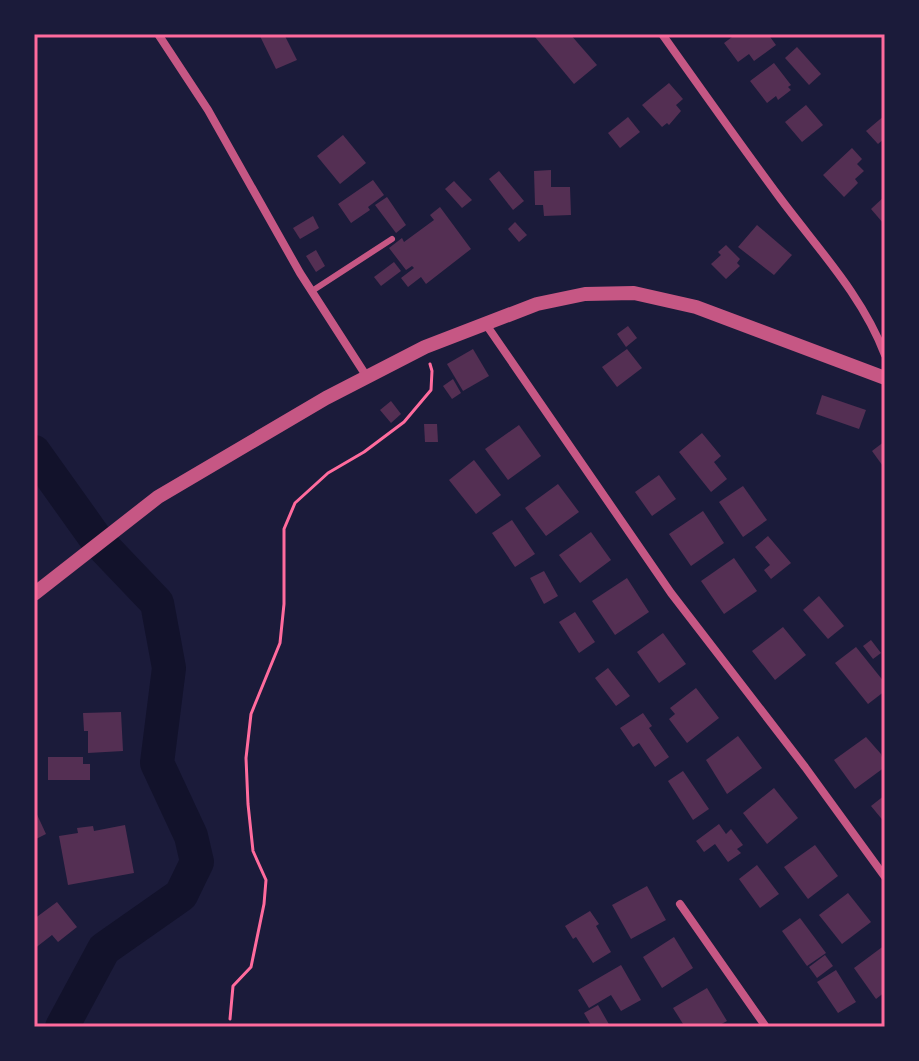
<svg xmlns="http://www.w3.org/2000/svg" width="919" height="1061" font-family="'Work Sans',sans-serif">
<rect width="100%" height="100%" fill="#1b1b3a"/>
<g fill="none" stroke-linecap="round" stroke-linejoin="round">
<path stroke="#12122b" stroke-width="34" d="M34,452L96,539L157,603L169,668L157,763L191,836L197,862L181,895L104,949L62,1027"/>
</g>
<g fill="#542f53">
<path d="M259,34H284L297,60L276,69Z"/>
<path d="M539,34H570L597,65L574,84L535,37Z"/>
<path d="M736,34H768L776,45L754,61L749,54L738,62L724,43Z"/>
<path d="M797,47L821,74L809,85L785,58Z"/>
<path d="M774,63L791,85L788,87L791,90L778,100L776,96L767,103L750,81Z"/>
<path d="M669,83L683,99L676,105L681,111L669,125L667,123L662,127L642,105Z"/>
<path d="M806,105L823,125L802,142L785,122Z"/>
<path d="M885,115V138L878,144L866,131Z"/>
<path d="M628,117L640,132L620,148L608,133Z"/>
<path d="M343,135L366,163L340,184L317,156Z"/>
<path d="M852,148L862,159L857,164L864,171L855,179L858,183L844,197L823,175Z"/>
<path d="M551,170V187H570L571,215L544,216L543,205H535L534,171Z"/>
<path d="M499,171L524,201L513,210L489,179Z"/>
<path d="M373,180L384,195L368,207L370,210L351,223L338,204Z"/>
<path d="M454,181L472,200L462,208L445,189Z"/>
<path d="M885,196V221L883,223L871,209Z"/>
<path d="M387,197L406,225L396,233L375,205Z"/>
<path d="M440,207L471,249L426,284L421,277L408,287L401,278L414,268L412,266L406,270L389,248L402,238L404,242L434,220L430,215Z"/>
<path d="M313,216L319,228L300,239L293,228Z"/>
<path d="M515,222L527,235L519,242L508,229Z"/>
<path d="M757,225L792,255L774,275L738,247Z"/>
<path d="M726,245L740,259L737,263L740,266L726,279L711,264L721,255L718,252Z"/>
<path d="M316,250L325,266L316,272L306,256Z"/>
<path d="M394,262L401,271L381,286L374,277Z"/>
<path d="M628,326L637,338L626,347L617,334Z"/>
<path d="M473,349L489,376L463,391L447,364Z"/>
<path d="M627,349L642,368L617,387L602,367Z"/>
<path d="M453,379L461,393L452,399L443,386Z"/>
<path d="M822,395L866,410L859,429L816,414Z"/>
<path d="M391,401L401,414L391,423L380,410Z"/>
<path d="M424,424H437L438,442H425Z"/>
<path d="M519,425L541,456L508,480L485,449Z"/>
<path d="M702,433L721,456L714,462L727,479L711,492L679,452Z"/>
<path d="M885,441V469L872,451Z"/>
<path d="M474,460L501,495L476,514L449,480Z"/>
<path d="M659,475L676,499L652,516L635,492Z"/>
<path d="M558,484L579,512L546,536L525,508Z"/>
<path d="M743,486L767,520L743,537L719,502Z"/>
<path d="M703,511L724,543L691,566L669,534Z"/>
<path d="M512,520L535,554L515,567L492,533Z"/>
<path d="M591,532L611,560L580,583L559,555Z"/>
<path d="M768,536L791,563L771,579L764,570L770,565L755,547Z"/>
<path d="M734,558L757,591L724,614L701,581Z"/>
<path d="M544,571L558,596L544,604L530,578Z"/>
<path d="M627,578L649,612L615,635L592,601Z"/>
<path d="M819,596L844,626L828,639L803,610Z"/>
<path d="M575,612L595,642L579,653L559,622Z"/>
<path d="M783,627L806,655L775,680L752,651Z"/>
<path d="M663,633L686,664L659,683L637,652Z"/>
<path d="M871,640L881,653L873,659L863,646Z"/>
<path d="M856,647L885,683V691L868,704L835,663Z"/>
<path d="M608,668L630,696L616,706L595,678Z"/>
<path d="M696,688L719,718L687,743L669,719L675,714L670,708Z"/>
<path d="M121,712L123,751L88,753V731H84L83,713Z"/>
<path d="M643,713L652,726L649,728L669,757L655,767L639,743L633,747L620,728Z"/>
<path d="M738,736L762,768L727,794L706,760Z"/>
<path d="M866,737L881,754L885,767L855,789L834,760Z"/>
<path d="M48,757H83V764H90V780H48Z"/>
<path d="M683,771L709,809L693,820L668,781Z"/>
<path d="M774,788L798,818L767,844L743,813Z"/>
<path d="M885,795V823L871,806Z"/>
<path d="M34,808L46,834L34,840Z"/>
<path d="M719,824L726,834L731,829L743,845L737,849L741,853L728,862L715,844L704,852L696,841Z"/>
<path d="M125,825L134,873L68,885L59,836L78,833L77,828L93,826L94,831Z"/>
<path d="M815,845L838,876L808,899L784,867Z"/>
<path d="M757,865L779,894L760,908L739,879Z"/>
<path d="M647,886L666,920L631,939L612,905Z"/>
<path d="M848,893L871,922L842,944L819,915Z"/>
<path d="M57,902L77,927L58,942L52,935L34,949V919Z"/>
<path d="M590,911L599,924L596,926L611,952L593,963L576,937L573,939L565,926Z"/>
<path d="M800,918L826,953L807,966L782,931Z"/>
<path d="M674,937L693,968L662,988L643,957Z"/>
<path d="M885,945V992L876,999L854,968Z"/>
<path d="M825,955L833,966L817,978L809,967Z"/>
<path d="M621,965L641,1000L621,1011L611,995L589,1008L578,990Z"/>
<path d="M836,970L856,1002L838,1013L817,982Z"/>
<path d="M707,988L727,1021L716,1027H685L673,1008Z"/>
<path d="M598,1005L610,1026L608,1027H592L584,1013Z"/>
</g>
<g fill="none" stroke-linecap="round" stroke-linejoin="round">
<path stroke="#ff6b9d" stroke-width="3" d="M230,1019L233,986L251,967L264,904L266,880L253,851L248,804L246,758L251,714L280,643L284,604V529L295,503L328,473L364,452L404,422L431,390L432,371L430,364"/>
<path stroke="#c65784" stroke-width="6" d="M312,291L392,239"/>
<g stroke="#c65784" stroke-width="8">
<path d="M158,34L208,110L300,273L367,377"/>
<path d="M662,34C701,89 740,144 780,198C818,249 862,295 885,355"/>
<path d="M485,323L671,593L805,767L885,877"/>
<path d="M680,904L766,1027"/>
</g>
<path stroke="#c65784" stroke-width="14" d="M34,594L158,497L326,398L425,347L537,304L585,294L634,293L696,307L885,378"/>
</g>
<rect width="919" height="1061" fill="none" stroke="#1b1b3a" stroke-width="72"/>
<rect x="36" y="36" width="847" height="989" fill="none" stroke="#ff6b9d" stroke-width="3"/>
</svg>
